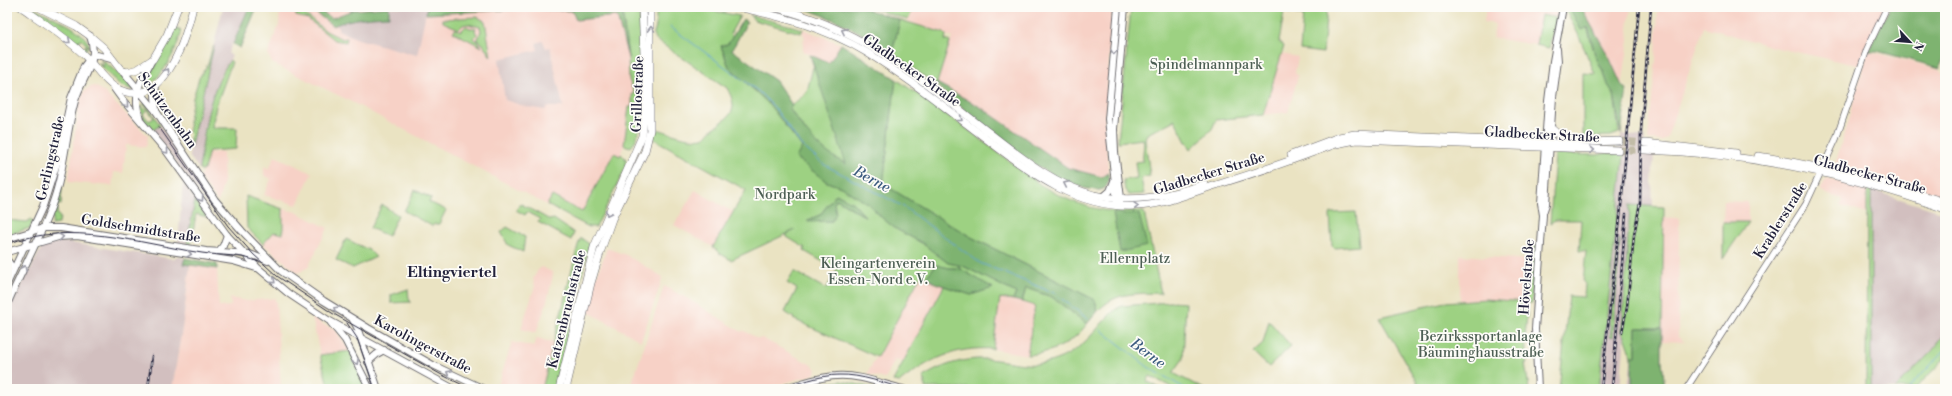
<svg xmlns="http://www.w3.org/2000/svg" width="1952" height="396" font-family="'Libre Bodoni',serif">
<rect width="100%" height="100%" fill="#fdfcf7"/>
<filter id="ink" filterUnits="userSpaceOnUse"><feTurbulence type="fractalNoise" baseFrequency=".025" numOctaves="2"/><feDisplacementMap in="SourceGraphic" scale="8" xChannelSelector="R" yChannelSelector="G"/><feConvolveMatrix kernelMatrix="1 2 1 2 8 2 1 2 1" color-interpolation-filters="sRGB"/></filter>
<filter id="wash" filterUnits="userSpaceOnUse"><feTurbulence type="fractalNoise" baseFrequency=".012" numOctaves="4" result="noise"/><feDisplacementMap in="SourceGraphic" scale="16" xChannelSelector="R" yChannelSelector="G"/><feGaussianBlur stdDeviation="0.9" result="paint"/><feColorMatrix in="noise" values="0 0 0 0 0 0 0 0 0 0 0 0 0 0 0 0 0 1.4 0 .05"/><feComposite in="paint" operator="in"/></filter>
<g filter="url(#wash)">
<rect width="100%" height="100%" fill="#eae3c2"/>
<g fill="#f7d1c6">
<path d="M280,7H308L319,16L337,24L388,16L389,7H427L426,13L528,9L572,11L576,20L617,16L628,58L629,80L634,93L632,94V107H629L624,145L621,154L620,156L614,153L582,212L552,196L547,205L346,99L272,63L268,54L279,25Z"/>
<path d="M313,7H377L353,10L332,18Z"/>
<path d="M914,7H1113L1105,121L1109,182L1107,187L1103,190L1090,189L1074,185L935,84L938,82L952,37L908,21Z"/>
<path d="M1486,7H1558L1557,18L1541,15L1536,45L1493,38L1495,24L1484,22Z"/>
<path d="M1581,7H1631L1628,28L1629,40L1622,86L1609,57Z"/>
<path d="M1658,7H1886L1861,66L1773,47L1704,27L1667,138L1663,141L1648,140L1656,59Z"/>
<path d="M803,29L841,44L829,63L803,51V42L805,37L803,34Z"/>
<path d="M1868,51L1939,69L1945,75V92L1941,100L1945,102V198L1916,187L1835,165Z"/>
<path d="M1281,54L1298,57L1295,73L1298,76L1288,112L1263,115Z"/>
<path d="M95,86L103,91L148,136L146,147L126,145L123,173L114,172L112,186L68,182L79,104L84,91L90,87Z"/>
<path d="M223,152L224,181L218,202L200,178L208,153Z"/>
<path d="M275,156L312,173L297,205L264,195L271,179L264,175V166L269,169Z"/>
<path d="M1828,179L1867,190V214L1841,206L1843,199L1829,195L1820,190L1825,181Z"/>
<path d="M695,190L733,212L713,247L674,225Z"/>
<path d="M1724,201L1748,202V222H1723Z"/>
<path d="M283,209L296,212L328,228L308,267L298,273L263,244L274,231L283,234Z"/>
<path d="M1663,218H1679L1678,337L1685,342L1662,341Z"/>
<path d="M607,248L626,255L663,277L641,341L585,310L592,283L598,273Z"/>
<path d="M1460,255L1531,260L1526,302L1486,299L1460,300Z"/>
<path d="M190,265L217,269L219,307L231,306L230,298L247,301L275,298V301H276L281,389H172L183,322Z"/>
<path d="M542,267L552,272L553,275L546,305L536,333L521,329L535,286L533,279L538,270Z"/>
<path d="M921,274L944,286L903,362L895,360L885,379L867,374Z"/>
<path d="M664,286L688,299L742,332L743,330L758,339L762,338L812,365L816,369L815,373L813,375L763,389H630Z"/>
<path d="M1000,297L1035,306L1027,355L993,349Z"/>
<path d="M312,317L322,324L335,329L350,351L320,355Z"/>
<path d="M537,338L554,343L542,389H497L512,342L534,347Z"/>
</g>
<g fill="#d2bfbf">
<path d="M223,7H249L228,53L232,56L219,77L205,131L199,169L189,156L190,149L201,98Z"/>
<path d="M389,7H427L417,55L358,39L338,30L339,27L335,25L339,23L354,18L388,16Z"/>
<path d="M543,41L546,48L550,47L563,107H547L545,110L527,107L505,100L499,59L538,50L536,43Z"/>
<path d="M160,125L213,202L209,206L153,131Z"/>
<path d="M1621,134L1645,137L1643,155H1654L1652,183L1653,207H1664L1662,360L1665,389H1628L1632,356L1625,337L1620,389H1599Z"/>
<path d="M183,183L195,200L187,243L178,242Z"/>
<path d="M1871,190L1945,213V333L1933,350L1895,389H1871Z"/>
<path d="M59,241L175,259L176,256L185,258L184,264L190,265L183,322L172,389H7V317L11,305L41,249L46,245Z"/>
</g>
<g fill="#9dd182" stroke="#607a5e" fill-rule="evenodd">
<path d="M26,7H32C49,16 87,29 90,48L81,39L78,43L83,49L86,45L87,48L85,51L67,35Z"/>
<path d="M656,7H694L740,16L730,34L733,37L728,44L721,46L729,67L768,103L802,147L796,158L827,182L841,187L870,205L882,218L896,229L922,243L948,263L963,266L1016,293L1013,300L1000,298L993,349C956,346 928,360 900,382L893,381L944,286L971,295L992,288L959,268H949L936,265L926,277L921,275L877,357L793,319L794,318L785,312L797,289L787,283L794,271L826,289L837,270L804,251L805,248L787,237L786,235L795,230L731,260L719,253L713,247L746,190L652,138L654,128C668,132 688,141 703,138C707,137 710,130 714,128C732,115 739,110 727,88L656,40L653,36L656,26ZM836,194L853,203L862,215L837,199L834,203L832,221L808,220L820,215Z"/>
<path d="M869,7H914L908,20Z"/>
<path d="M1131,7H1327L1323,53L1300,50L1303,15L1284,12L1279,42L1284,46L1263,115L1216,120L1212,129L1191,149L1187,142H1186L1175,120L1147,134L1145,138L1150,176L1141,178L1144,194L1129,195L1125,190L1123,180L1137,178L1135,162L1143,161C1142,153 1145,147 1143,139L1118,142Z"/>
<path d="M1567,7H1569L1581,29L1587,27L1595,55L1604,73L1608,85L1614,94L1619,133L1611,136L1583,137V73L1595,74L1578,34L1566,10Z"/>
<path d="M300,8L301,11L326,31L342,39L347,38L346,42L334,40L308,19L296,16L295,11Z"/>
<path d="M622,10H639C640,35 649,131 631,147L624,145L629,107H632V94L634,93L629,80L628,58Z"/>
<path d="M750,15L803,29L801,33L754,20Z"/>
<path d="M1541,15L1557,18L1549,48L1536,45Z"/>
<path d="M477,17L485,21L491,57L483,44L477,40L481,31L480,27L468,24L463,25L459,29L443,22V19Z"/>
<path d="M900,20L944,33L946,35L945,40L950,42L937,83L935,84L892,53Z"/>
<path d="M466,26L470,28H476L475,31L477,34L474,38L482,47L453,32L455,29L461,31Z"/>
<path d="M174,28L182,31C175,52 166,72 149,85L145,77L163,51Z"/>
<path d="M214,46L190,149L189,119L193,98L199,78L208,64L212,49Z"/>
<path d="M101,59L127,81L134,90L121,86L98,64L100,63L101,66H104Z"/>
<path d="M230,60L232,62L216,106L212,128H237L236,149L209,151L204,170L201,171L199,169C205,130 207,94 230,60Z"/>
<path d="M815,66L847,165C820,152 805,132 789,108L807,92L813,67Z"/>
<path d="M896,79L967,129L1041,185C1062,198 1084,208 1110,211C1120,212 1135,209 1144,212L1161,293C1136,294 1116,291 1098,311L1095,300L971,237L883,184Z"/>
<path d="M145,102L160,125L152,131L144,121L140,105H141L146,111L143,114L149,121L154,118L144,104Z"/>
<path d="M614,153L620,156L621,154L626,159V167L596,227H589L547,205L552,196L582,212Z"/>
<path d="M1607,153L1624,155L1599,389H1559L1569,296L1584,297L1585,284L1583,282L1586,251H1579L1581,220H1555L1550,223L1555,155L1556,154L1597,155Z"/>
<path d="M62,187L61,205L58,204L57,214L60,217L59,224L52,225L53,217H50L60,188Z"/>
<path d="M415,190L431,198L429,202L446,210L439,224H435L432,226L404,211Z"/>
<path d="M1867,190H1871V389H1866Z"/>
<path d="M246,196L283,209V234L274,232L263,244L247,228Z"/>
<path d="M195,200L207,217L196,214L191,244L187,243Z"/>
<path d="M521,204L550,220L554,219L574,233L571,240L538,222L540,219L527,212L525,215L516,210Z"/>
<path d="M382,205L398,215L388,236L370,228Z"/>
<path d="M1630,205L1664,207L1662,328H1636V357L1632,356L1625,336L1622,332Z"/>
<path d="M1356,212L1359,246L1334,248L1332,246L1330,215L1331,213Z"/>
<path d="M31,219L33,222L30,228L7,235V220L27,222Z"/>
<path d="M1723,222H1748L1723,259Z"/>
<path d="M507,227L525,237L523,252L508,245L501,232Z"/>
<path d="M581,238L588,243L589,246L554,389H542L578,245Z"/>
<path d="M346,239L369,250L376,257L353,268L336,260Z"/>
<path d="M1619,239H1620L1613,337L1610,336L1611,326L1609,325Z"/>
<path d="M1531,244H1536L1532,303H1528L1525,338L1527,363H1525L1529,389H1421L1379,317L1445,302L1486,299L1526,302Z"/>
<path d="M1026,288L1052,297L1087,324C1072,344 1052,353 1027,355L1035,306L1022,302Z"/>
<path d="M408,289L409,299L411,302L391,303V295Z"/>
<path d="M1170,302L1186,303L1183,359L1173,373L1204,389H1175L1150,376L1147,381L1161,389L925,388V381L923,377C942,365 963,358 986,359C1018,361 1035,372 1067,355C1088,344 1099,324 1116,309L1122,306Z"/>
<path d="M1269,321L1291,346L1269,367L1253,352L1263,343Z"/>
<path d="M1945,333V358L1915,389H1895L1933,350Z"/>
<path d="M350,351L368,389H329L320,355Z"/>
<path d="M841,381L879,389H819L824,383Z"/>
</g>
<g fill="#7eb370" stroke="#506a56">
<path d="M249,7H257L240,48L233,44Z"/>
<path d="M308,7H313L332,18L353,10L389,7V16C369,17 351,18 333,26Z"/>
<path d="M427,7H639V10H622L628,58L617,16L576,20L572,11L528,9L426,14Z"/>
<path d="M798,7H860L900,20L892,53C864,33 831,16 798,7Z"/>
<path d="M1569,7H1581L1609,57L1622,86L1627,89L1621,134L1614,94L1608,85L1604,73L1595,55L1588,27L1581,30Z"/>
<path d="M1890,7H1945V53L1940,68L1877,51H1868Z"/>
<path d="M743,19L747,22L732,50L776,81L792,105L789,108C805,132 820,151 846,164L810,55L829,63L841,44L896,79L883,184L971,237L1095,300L1098,311L1087,324L1052,297L1026,288L1022,302L1013,300L1016,293L963,266L948,263L922,243L896,229L882,218L870,205L841,187L827,182L796,158L802,147L768,103L729,67L721,46L728,44Z"/>
<path d="M937,83L982,108L1068,168L1102,177L1109,173C1109,185 1107,191 1095,190C1048,186 970,116 935,84Z"/>
<path d="M836,194L853,203L866,217L837,199L834,203L836,213L832,221L808,222V220L820,215Z"/>
<path d="M1113,213L1139,214L1147,246L1120,252Z"/>
<path d="M185,258L217,264V269L183,264Z"/>
<path d="M936,265L949,268H959L993,288L971,295L935,283L926,277Z"/>
<path d="M1636,328H1662V360L1665,389H1632V356H1636Z"/>
</g>
<g fill="none" stroke-linecap="round" stroke-linejoin="round">
<g stroke="#5fa3d4" stroke-width="1">
<path d="M669,26L758,91L774,107L801,145L823,164L904,207L980,263L1054,293L1088,319"/>
<path d="M1100,329L1148,367L1186,389"/>
<path d="M1908,389L1945,350"/>
</g>
</g>
</g>
<g filter="url(#ink)">
<g fill="none" stroke-linecap="round" stroke-linejoin="round">
<g stroke="#c2bca7" stroke-width="7" stroke-dasharray="7 3.5" stroke-linecap="butt">
<path d="M1619,141L1645,143"/>
<path d="M1618,150H1644"/>
</g>
<g stroke="#68666a" stroke-width="7">
<path id="tertiary" d="M1686,389L1806,204L1836,139L1867,49L1887,7"/>
</g>
<g stroke="#68666a" stroke-width="8">
<g id="secondary">
<path d="M122,70L156,111L215,200L242,231L281,271L324,301L368,328L433,365L484,389"/>
<path d="M113,87L121,98L167,152L227,235L258,268L289,294L328,320L454,389"/>
<path d="M156,111L155,95L156,85"/>
<path d="M140,119C132,93 140,82 152,60"/>
<path d="M1103,197L1110,191L1114,181"/>
<path d="M1117,202L1108,119L1118,7"/>
<path d="M1119,202L1121,198L1115,152L1114,129L1125,7"/>
<path d="M1543,213L1546,204L1553,97L1558,61L1557,49"/>
<path d="M7,239L43,228H61L206,251L250,254L268,261"/>
<path d="M7,252L58,237L77,236L233,261L256,268"/>
<path d="M218,252L223,246L227,235"/>
<path d="M7,260L13,268"/>
<path d="M7,284L43,206L57,163L71,98L84,66L91,57L97,55L111,59"/>
<path d="M7,305C22,269 42,236 54,199C65,167 66,133 75,101C82,76 100,63 90,36"/>
<path d="M353,320L357,327L378,389"/>
<path d="M331,323L345,340L370,389"/>
<path d="M368,362L377,354L384,350"/>
<path d="M782,389C799,384 818,377 836,376C858,374 882,384 903,389"/>
<path d="M1538,389L1535,329L1543,215L1541,203L1548,101L1553,61L1563,7"/>
</g>
</g>
<g stroke="#68666a" stroke-width="8">
<g id="primary">
<path d="M21,7C41,21 66,37 84,55C94,64 103,81 116,88C163,113 185,41 193,7"/>
<path d="M38,7L76,26L90,36L104,48L121,70L127,72L138,69L153,59L167,35L178,7"/>
<path d="M738,7C783,17 826,28 866,52C906,76 943,106 980,134C1027,170 1074,209 1136,206C1163,205 1188,194 1213,186C1255,173 1296,159 1336,144L1356,140L1618,150"/>
<path d="M773,7C858,27 916,75 983,128C1017,154 1052,184 1094,195C1132,204 1168,196 1204,184"/>
<path d="M1552,129L1568,143"/>
<path d="M1645,143L1736,153"/>
<path d="M1644,150C1746,153 1849,174 1945,209"/>
<path d="M1291,155L1339,137L1355,134L1558,143L1619,141"/>
<path d="M1758,156C1822,166 1883,182 1945,202"/>
<path d="M559,389L594,247L642,136L646,101L642,7"/>
<path d="M566,389L591,283L600,253L612,219L645,151L650,130V7"/>
</g>
</g>
<use href="#tertiary" stroke="#fff" stroke-width="5.5"/>
<use href="#secondary" stroke="#fff" stroke-width="6"/>
<use href="#primary" stroke="#fff" stroke-width="7"/>
<g stroke="#22223b" stroke-width="1">
<path d="M159,127L228,226L253,254L277,276L332,313L440,374L471,389"/>
<path d="M7,244C70,220 137,243 202,253C221,256 241,254 259,262"/>
<path d="M347,323L357,338L375,389"/>
<path d="M778,389C798,384 819,375 839,375C861,374 885,384 906,389"/>
</g>
<g stroke="#22223b" stroke-width="2.5">
<g id="rail">
<path d="M1622,332L1627,307L1634,235L1640,203L1641,130L1651,7"/>
<path d="M148,389L152,356"/>
<path d="M1601,389L1620,217L1639,7"/>
<path d="M1612,389L1626,214"/>
</g>
</g>
<use href="#rail" stroke="#fdfcf7" stroke-width="1" stroke-dasharray="3" stroke-linecap="butt"/>
</g>
<defs><path id="oneway-chevron" d="M-2-3.5L2.5 0L-2 3.5" fill="none" stroke-width="1.6" stroke-linecap="round" stroke-linejoin="round"/></defs>
<g stroke="#9c9ca7">
<use href="#oneway-chevron" transform="translate(651 29) rotate(-91)"/>
<use href="#oneway-chevron" transform="translate(844 31) rotate(-154)"/>
<use href="#oneway-chevron" transform="translate(68 41) rotate(39)"/>
<use href="#oneway-chevron" transform="translate(1114 52) rotate(95)"/>
<use href="#oneway-chevron" transform="translate(167 71) rotate(-57)"/>
<use href="#oneway-chevron" transform="translate(126 105) rotate(49)"/>
<use href="#oneway-chevron" transform="translate(960 119) rotate(37)"/>
<use href="#oneway-chevron" transform="translate(1592 150) rotate(1)"/>
<use href="#oneway-chevron" transform="translate(166 151) rotate(51)"/>
<use href="#oneway-chevron" transform="translate(1066 184) rotate(-156)"/>
<use href="#oneway-chevron" transform="translate(201 199) rotate(55)"/>
<use href="#oneway-chevron" transform="translate(1136 206) rotate(-3)"/>
<use href="#oneway-chevron" transform="translate(608 213) rotate(115)"/>
<use href="#oneway-chevron" transform="translate(61 237) rotate(-8)"/>
<use href="#oneway-chevron" transform="translate(189 254) rotate(9)"/>
<use href="#oneway-chevron" transform="translate(24 268) rotate(-63)"/>
<use href="#oneway-chevron" transform="translate(273 281) rotate(40)"/>
<use href="#oneway-chevron" transform="translate(336 309) rotate(-149)"/>
<use href="#oneway-chevron" transform="translate(356 362) rotate(63)"/>
<use href="#oneway-chevron" transform="translate(449 373) rotate(-154)"/>
</g>
</g>
<g text-anchor="middle" stroke-width="3.5" stroke-linejoin="round" paint-order="stroke">
<g font-size="14" fill="#4d5f54" stroke="#fdfcf7">
<text x="1206" y="69">Spindelmannpark</text>
<text x="785" y="199">Nordpark</text>
<text x="1135" y="263">Ellernplatz</text>
<text x="878" y="268">Kleingartenverein<tspan x="878" dy="16">Essen-Nord e.V.</tspan></text>
<text x="1481" y="341">Bezirkssportanlage<tspan x="1481" dy="16">Bäuminghausstraße</tspan></text>
</g>
<g font-size="14" fill="#22223b" stroke="#fdfcf7">
<text transform="translate(912 70) rotate(35)" y="5">Gladbecker Straße</text>
<text transform="translate(637 94) rotate(-88)" y="5">Grillostraße</text>
<text transform="translate(168 110) rotate(54)" y="5">Schützenbahn</text>
<text transform="translate(1542 134) rotate(3)" y="5">Gladbecker Straße</text>
<text transform="translate(50 158) rotate(-77)" y="5">Gerlingstraße</text>
<text transform="translate(1209 173) rotate(-17)" y="5">Gladbecker Straße</text>
<text transform="translate(1870 174) rotate(15)" y="5">Gladbecker Straße</text>
<text transform="translate(1780 220) rotate(-58)" y="5">Krablerstraße</text>
<text transform="translate(141 228) rotate(9)" y="5">Goldschmidtstraße</text>
<text transform="translate(1526 277) rotate(-86)" y="5">Hövelstraße</text>
<text transform="translate(566 309) rotate(-76)" y="5">Katzenbruchstraße</text>
<text transform="translate(423 344) rotate(28)" y="5">Karolingerstraße</text>
</g>
<g font-size="15" font-style="italic" fill="#3d5c80" stroke="#fdfcf7">
<text transform="translate(872 179) rotate(28)" y="5">Berne</text>
<text transform="translate(1148 353) rotate(36)" y="5">Berne</text>
</g>
<g font-size="15" font-weight="bold" fill="#22223b" stroke="#fdfcf7">
<text x="452" y="277">Eltingviertel</text>
</g>
</g>
<rect width="1952" height="396" fill="none" stroke="#fdfcf7" stroke-width="24"/>
<g transform="translate(1910 42) rotate(116)" stroke="#fdfcf7" stroke-width="3" paint-order="stroke">
<path d="M0-3L7 15L0 10L-7 15Z" fill="#22223b"/>
<text y="-6" font-size="11" font-weight="bold" text-anchor="middle" fill="#22223b">N</text>
</g>
</svg>
